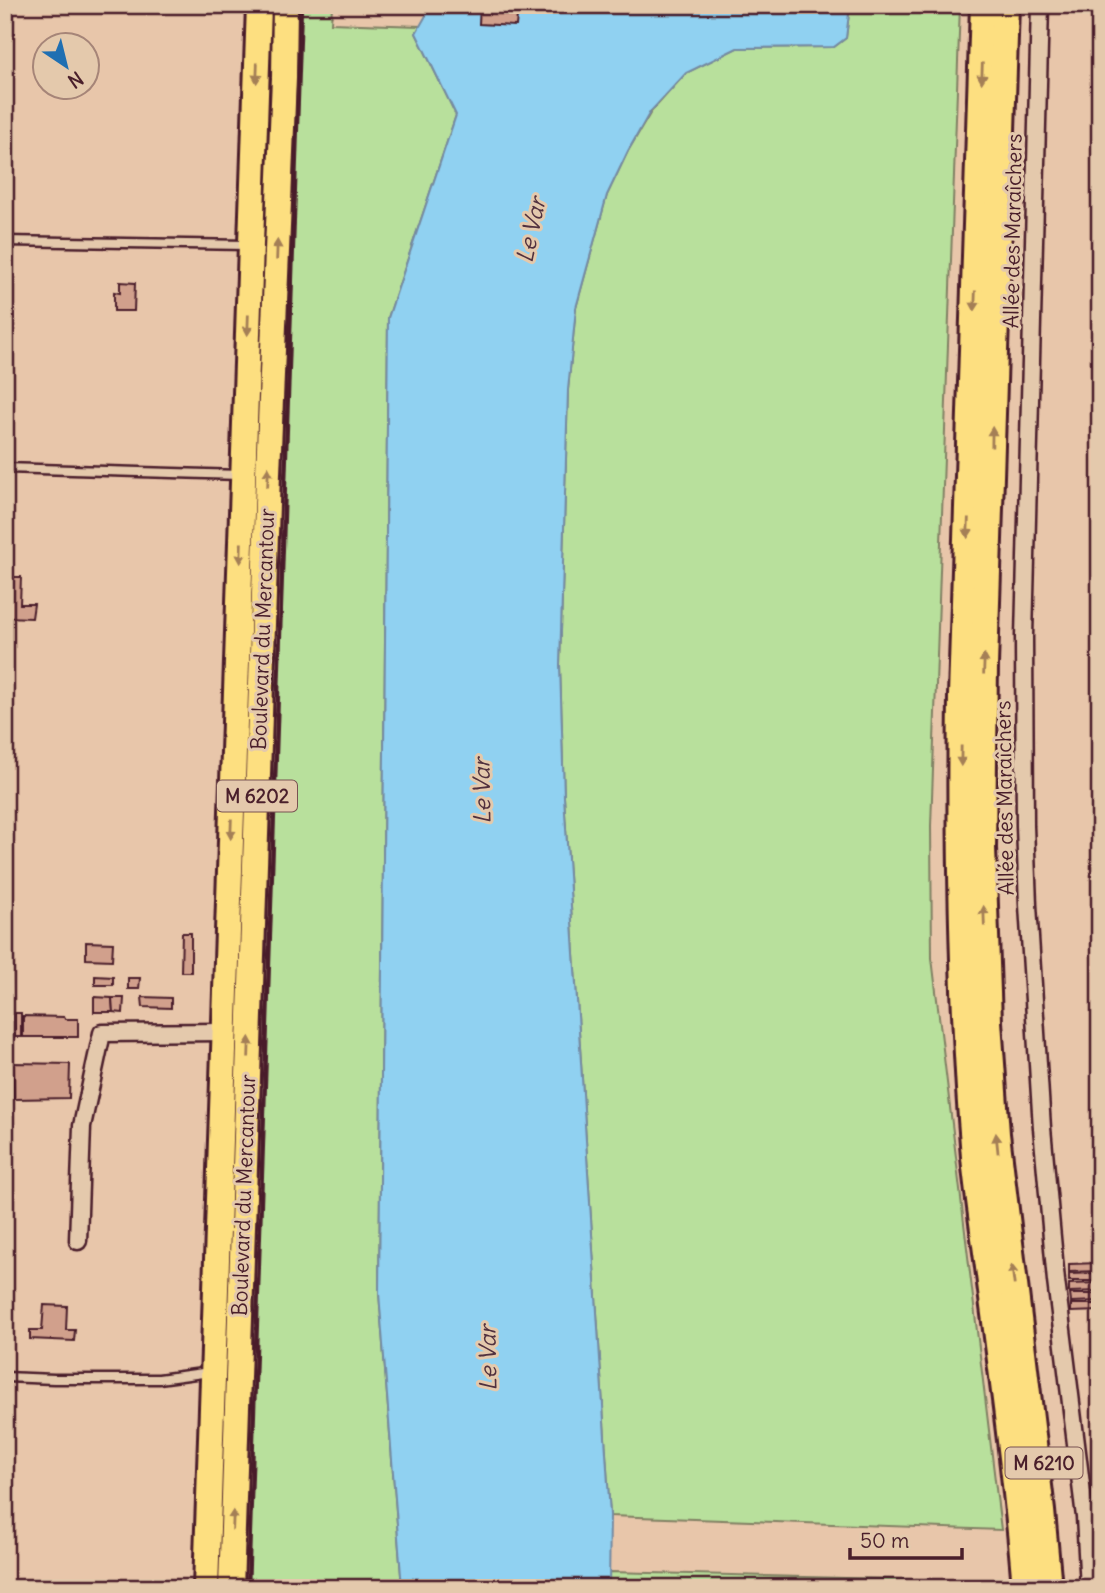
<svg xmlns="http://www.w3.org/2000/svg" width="1105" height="1593" font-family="Delius,sans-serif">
<rect width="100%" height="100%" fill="#e8c6aa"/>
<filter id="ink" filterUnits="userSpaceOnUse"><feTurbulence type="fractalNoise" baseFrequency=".0143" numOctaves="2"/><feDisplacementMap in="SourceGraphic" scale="14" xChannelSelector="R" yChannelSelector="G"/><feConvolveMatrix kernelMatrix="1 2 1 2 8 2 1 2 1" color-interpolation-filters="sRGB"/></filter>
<g filter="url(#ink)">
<g fill="#b8e09c" stroke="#818064" stroke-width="2">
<path d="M301,5H332L331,23L420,26L416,33L456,115L388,318L379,1293L402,1588H248Z"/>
<path d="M850,5H960L931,826L932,958L1001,1530L610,1516L564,797L560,665L568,390L576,308L607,195L628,151L651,112L686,73L737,48L834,47L846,38Z"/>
<path d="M609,1572L1005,1582V1588H609Z"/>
</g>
<path fill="#90d1f1" stroke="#748aa2" stroke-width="2" d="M432,5H850L846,38L834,47L737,48L686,73L650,112L628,151L607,195L576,308L568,390L560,665L564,797L610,1515L609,1588H402L379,1293L388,318L456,115L416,33Z"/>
<g fill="#d1a08c" stroke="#4a1f2b" stroke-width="2">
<path d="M480,5H518L516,26L479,24Z"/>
<path d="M120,282L135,283L134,311H114V292L120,293Z"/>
<path d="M5,577H21L20,604H34L32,618L5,617Z"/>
<path d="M5,630H11L10,664L5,663Z"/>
<path d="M182,933H191V972H181Z"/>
<path d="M86,942L113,943L112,960L86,959Z"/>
<path d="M5,963L11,964L10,998H5Z"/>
<path d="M95,976L113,977V985H95Z"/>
<path d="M128,978H140L139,989H128Z"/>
<path d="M94,997L112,998L113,1012H94Z"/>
<path d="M142,997L171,998V1008L143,1007Z"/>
<path d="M112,998H124L123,1013L113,1012Z"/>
<rect x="15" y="1013" width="6" height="24"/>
<path d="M23,1016L64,1017L65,1019H78V1037H23Z"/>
<path d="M13,1063L70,1064L69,1098L14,1099Z"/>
<path d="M1100,1263V1271L1069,1272V1264Z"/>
<path d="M1100,1273V1281H1069V1274Z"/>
<path d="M1100,1283V1291L1069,1292V1284Z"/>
<path d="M1070,1294H1100V1301L1071,1302Z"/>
<path d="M1071,1304H1100V1311L1071,1312Z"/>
<path d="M44,1305L67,1306L66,1330H75L74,1341L30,1339V1330H42Z"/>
</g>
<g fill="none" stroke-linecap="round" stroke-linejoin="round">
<g stroke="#4a1f2b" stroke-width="13">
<g id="service">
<path d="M5,241L247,245"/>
<path d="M5,468L240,475"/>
<path d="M5,1377L54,1379H159L210,1372"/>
</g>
</g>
<g stroke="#4a1f2b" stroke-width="21">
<g id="minor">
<path d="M1040,5L1024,637L1025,826L1028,905L1042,1128L1056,1281L1085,1517L1089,1588"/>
<path d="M78,1241L82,1126L102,1033L224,1032"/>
</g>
</g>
<g stroke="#4a1f2b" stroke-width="30">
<g id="primary">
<path d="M206,1588L259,5"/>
<path d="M231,1588L268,473L284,78L285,5"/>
</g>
</g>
<g stroke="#4a1f2b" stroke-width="32">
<g id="trunk">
<path d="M984,5L962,696C960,850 962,1003 975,1157C979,1199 986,1241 991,1283C1004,1384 1018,1486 1026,1588"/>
<path d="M1005,5L984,665L982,848L988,1022L996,1134L1041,1511L1048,1588"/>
</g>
</g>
<use href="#service" stroke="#e4c9ac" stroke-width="8"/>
<use href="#minor" stroke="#e4c9ac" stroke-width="16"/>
<use href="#primary" stroke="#fddf80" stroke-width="24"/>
<use href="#trunk" stroke="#fddf80" stroke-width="26"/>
<path stroke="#4a1f2b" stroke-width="4.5" d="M248,1588L301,5"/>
</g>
<defs><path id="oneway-solid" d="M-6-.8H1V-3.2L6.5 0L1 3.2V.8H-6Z" transform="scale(1.75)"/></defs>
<g fill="#a47f56">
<use href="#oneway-solid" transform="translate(257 73) rotate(92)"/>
<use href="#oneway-solid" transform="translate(982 73) rotate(92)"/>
<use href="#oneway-solid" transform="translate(277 250) rotate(-88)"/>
<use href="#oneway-solid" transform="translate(975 301) rotate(92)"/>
<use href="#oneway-solid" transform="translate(248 325) rotate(92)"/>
<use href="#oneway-solid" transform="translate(992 437) rotate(-89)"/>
<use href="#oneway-solid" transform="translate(268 477) rotate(-88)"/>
<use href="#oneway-solid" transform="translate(968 528) rotate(92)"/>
<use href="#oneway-solid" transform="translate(241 553) rotate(92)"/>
<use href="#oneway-solid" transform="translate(984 664) rotate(-88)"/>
<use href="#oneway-solid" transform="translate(961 756) rotate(91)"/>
<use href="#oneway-solid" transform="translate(231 829) rotate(92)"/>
<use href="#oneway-solid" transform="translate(984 916) rotate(-92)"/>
<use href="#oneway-solid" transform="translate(249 1047) rotate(-88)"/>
<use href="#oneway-solid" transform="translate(997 1143) rotate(-96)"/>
<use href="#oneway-solid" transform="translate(1013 1275) rotate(-97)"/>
<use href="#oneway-solid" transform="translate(233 1520) rotate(-88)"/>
</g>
</g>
<g text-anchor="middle" stroke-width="6" stroke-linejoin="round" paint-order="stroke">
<g fill="#e4c9ac" stroke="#785252" stroke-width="2">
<rect x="217" y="780.5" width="80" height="31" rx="5"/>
<rect x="1005.5" y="1447.5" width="77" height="31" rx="5"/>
</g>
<g font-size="19" font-weight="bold" fill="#4a1f2b">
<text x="257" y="803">M 6202</text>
<text x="1044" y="1470">M 6210</text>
</g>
<g font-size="21" fill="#4a1f2b" stroke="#e4c9ac">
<text transform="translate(1013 231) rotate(-89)" y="7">Allée des Maraîchers</text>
<text transform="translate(263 629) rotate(-88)" y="7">Boulevard du Mercantour</text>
<text transform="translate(1005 798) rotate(-91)" y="7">Allée des Maraîchers</text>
<text transform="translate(244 1195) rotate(-88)" y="7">Boulevard du Mercantour</text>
</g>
<g font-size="23" font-style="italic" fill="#51313f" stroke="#e4c9ac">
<text transform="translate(531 230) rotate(-78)" y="8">Le Var</text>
<text transform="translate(482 791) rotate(-91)" y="8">Le Var</text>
<text transform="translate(488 1358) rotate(-91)" y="8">Le Var</text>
</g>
</g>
<rect width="1105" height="1593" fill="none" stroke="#e4c9ac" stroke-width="28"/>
<rect x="14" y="14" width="1077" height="1565" fill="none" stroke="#4a1f2b" stroke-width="2.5" filter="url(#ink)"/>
<g transform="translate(66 66) rotate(145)"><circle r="33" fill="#e4c9ac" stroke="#a68578" stroke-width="2"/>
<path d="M0-5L12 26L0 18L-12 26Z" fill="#1f6fb2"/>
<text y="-10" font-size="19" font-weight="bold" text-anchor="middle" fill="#4a1f2b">N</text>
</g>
<path d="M850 1548v10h112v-10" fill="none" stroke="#4a1f2b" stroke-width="3.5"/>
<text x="860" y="1548" font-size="21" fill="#4a1f2b" stroke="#e4c9ac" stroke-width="5" paint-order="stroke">50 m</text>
</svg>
